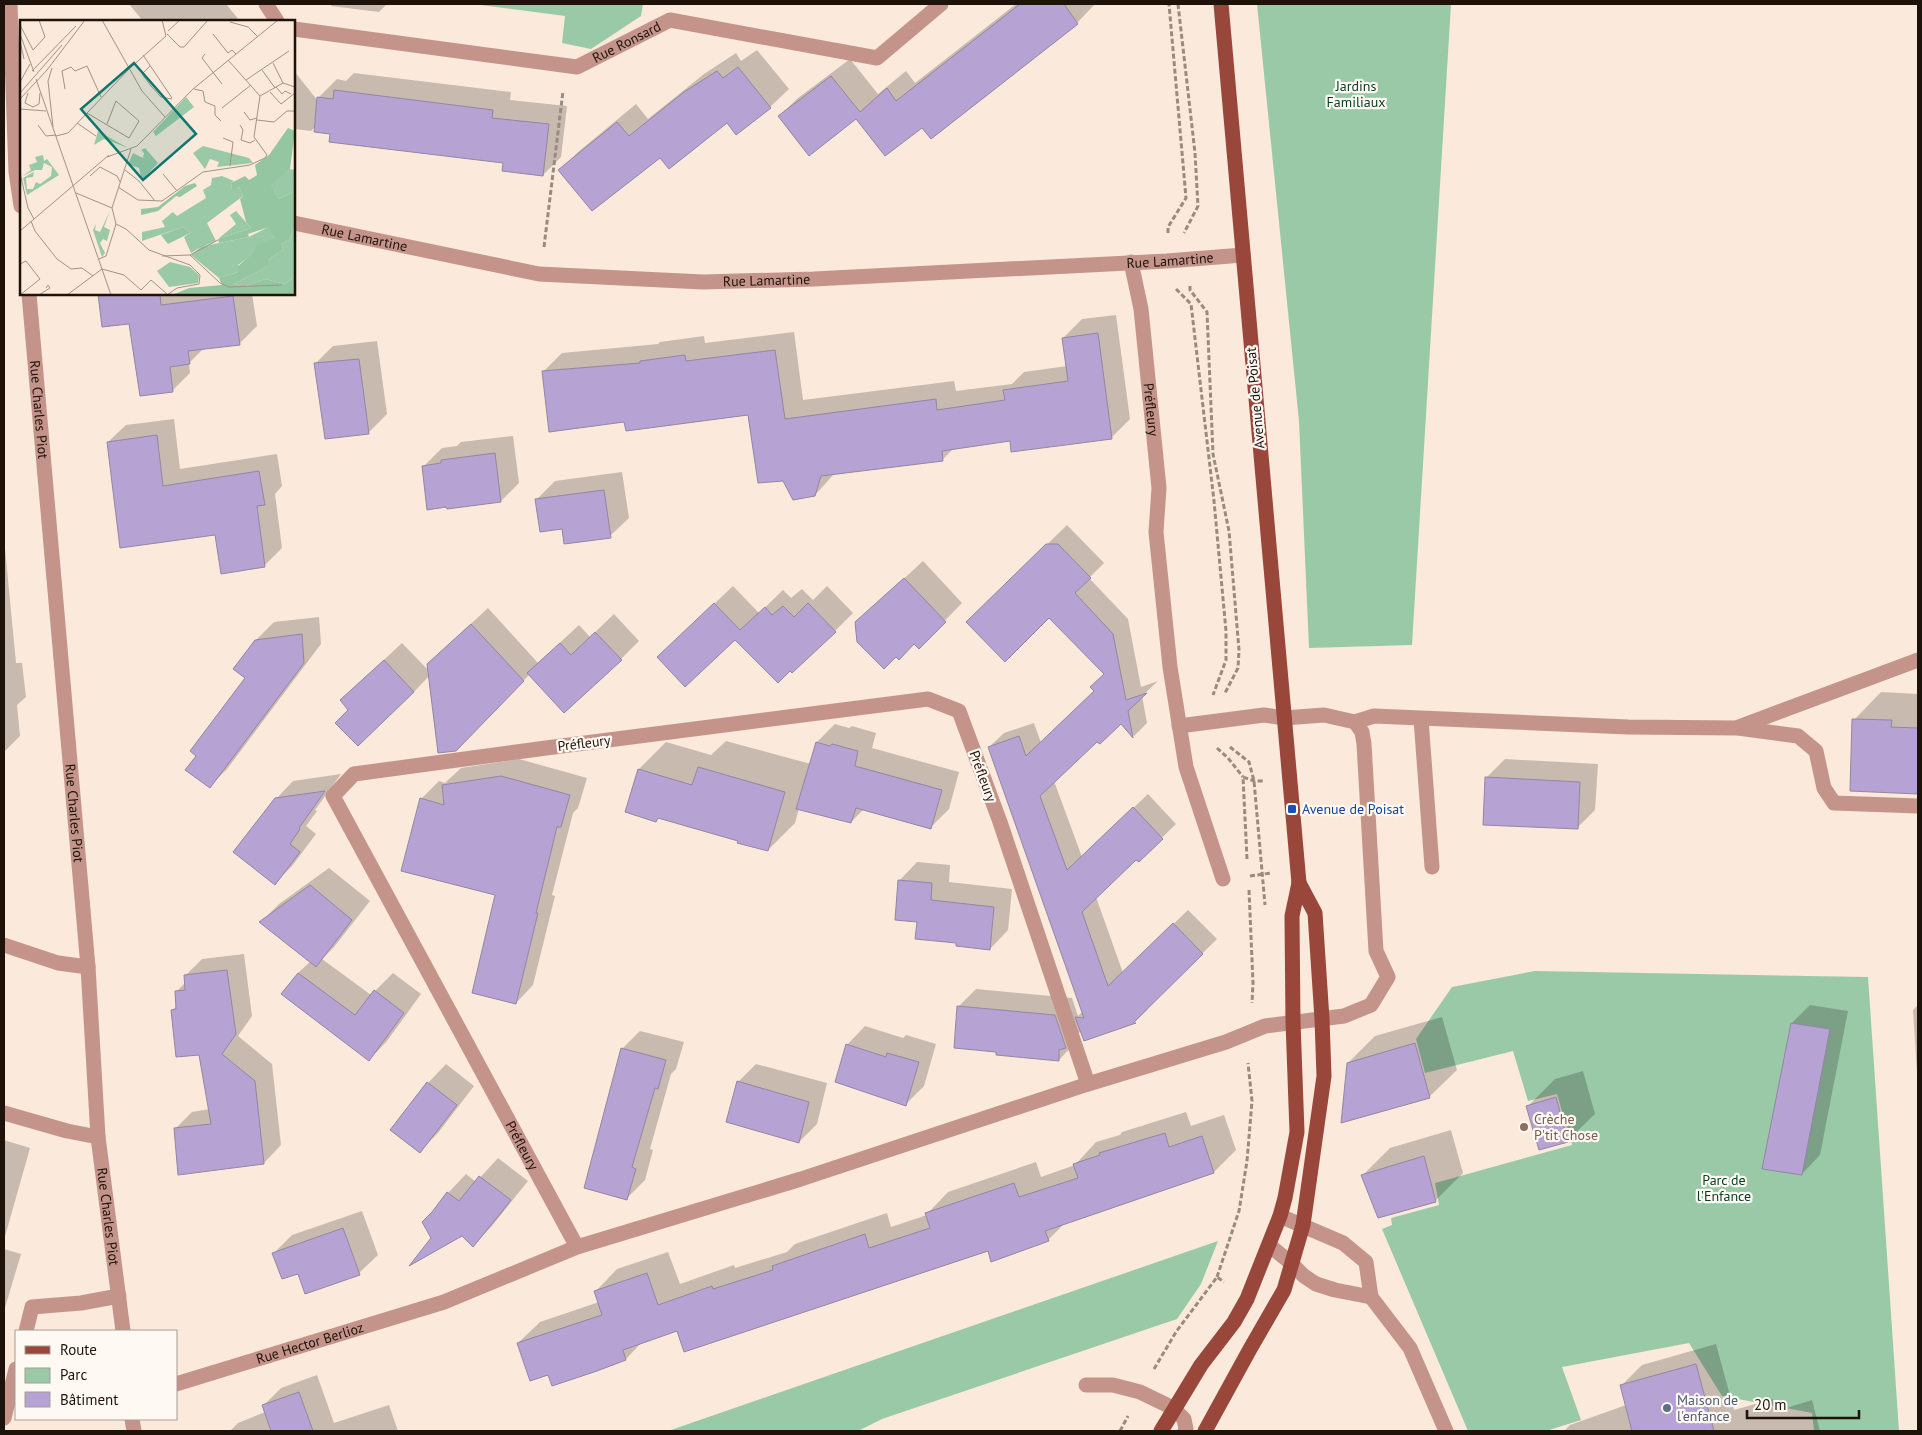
<svg xmlns="http://www.w3.org/2000/svg" width="1922" height="1435" font-family="'PT Sans',sans-serif">
<rect width="100%" height="100%" fill="#fbe9db"/>
<g fill="#9ac9a7">
<path d="M473,4H643L641,16L591,49L562,43L565,16Z"/>
<path d="M1257,4H1451L1412,645L1309,648L1299,421Z"/>
<path d="M1535,971L1868,977L1899,1431H1814L1812,1413L1722,1396L1689,1343L1562,1367L1581,1420L1546,1431H1468L1382,1229L1392,1225L1391,1218L1439,1205L1435,1183L1572,1145L1557,1094L1528,1101L1513,1051L1425,1073L1416,1039L1452,987Z"/>
<path d="M1218,1241L1201,1284L1177,1319L882,1419L858,1431H668Z"/>
</g>
<g fill="#0003">
<path d="M129,4H226L240,21H143Z"/>
<path d="M332,4H387L379,12L331,6Z"/>
<path d="M1016,4H1095L1077,23L922,126L856,118L779,116L798,98L850,59L878,94L906,71L915,83Z"/>
<path d="M757,50L789,89L770,107L737,133L727,121L661,156L560,170L578,152L636,104L648,119L704,74L736,53L741,61Z"/>
<path d="M294,71L318,101V98L337,79L346,81L354,73L511,92L510,100L567,106L561,157L543,175L505,162L331,133L316,126L311,131L294,129Z"/>
<path d="M99,294H252L257,326L239,344L204,348L189,363L190,373L173,390L131,322L103,326Z"/>
<path d="M1116,315L1130,419L1111,438L1011,440L954,448L942,460L835,473L815,495L749,414L625,420L543,372L562,353L658,344L660,342L704,336L705,343L794,332L803,400L954,381L956,391L1012,384L1024,372L1067,366L1063,338L1082,319Z"/>
<path d="M377,341L387,414L369,432L315,364L333,346Z"/>
<path d="M174,419L180,469L277,454L282,486L275,494L282,548L264,566L216,534L108,442L126,425Z"/>
<path d="M513,436L519,483L501,501L424,466L442,448L457,446L461,442Z"/>
<path d="M622,472L629,518L610,536L563,527L537,499L555,481Z"/>
<path d="M1067,525L1104,563L1089,578L1128,619L1141,687L1158,681L1142,696L1147,723L1134,736L1121,722L1097,740L1054,781L1082,857L1148,794L1176,824L1139,860L1136,858L1096,897L1123,973L1188,910L1217,939L1146,1009H1148L1135,1022L1084,1040L1081,1031L1076,1036V1042L1059,1060L997,1051L956,1047L959,1006L976,989L1072,998L1078,1016L1083,1011L989,747L1004,733L1034,723L1041,743L1095,691L1105,673L1049,616L968,622Z"/>
<path d="M4,538L16,663H22L26,697L17,705L20,736L4,752Z"/>
<path d="M923,561L962,603L919,647L915,643L856,623Z"/>
<path d="M733,586L759,613L783,590L791,598L802,589L813,600L827,586L853,613L835,631L735,638L677,639Z"/>
<path d="M488,608L538,663L579,625L590,637L614,614L639,641L621,659L530,674L456,750L429,676L414,692L350,710L359,683L402,643L429,671L445,648Z"/>
<path d="M319,617L321,644L227,769L210,786L247,678L256,640L274,622Z"/>
<path d="M1881,692L1918,694V793L1851,790L1854,720Z"/>
<path d="M835,724L849,728L852,726L876,733L872,748L959,772L949,809L931,827L864,809L851,822L799,808L795,823L768,850L740,840L659,817L656,820L639,769L666,742L711,755L726,741L811,764L817,742Z"/>
<path d="M519,759L587,778L578,808L573,813L552,895L555,896L533,985L516,1003L496,895L421,799L439,781L445,783L461,768Z"/>
<path d="M1505,759L1598,764L1595,810L1577,828L1486,778Z"/>
<path d="M341,774L315,810L317,811L306,826L316,834L292,866L275,883L276,799L293,781Z"/>
<path d="M917,862L950,865L949,882L1012,889L1008,930L990,949L958,941L899,881Z"/>
<path d="M329,868L370,901L334,947L322,959L371,995L393,973L421,994L387,1041L369,1060L298,973L311,961L261,922L279,904Z"/>
<path d="M244,954L252,1016L238,1036L272,1064L281,1145L264,1163L175,1129L192,1112L210,1109L200,1054L172,1011L177,1005V991L186,982L185,976L202,959Z"/>
<path d="M1810,1005L1848,1011L1820,1155L1802,1174L1792,1023Z"/>
<path d="M1918,1005V1088L1913,1010Z"/>
<path d="M1442,1017L1457,1070L1429,1097L1348,1063L1375,1036Z"/>
<path d="M865,1026L903,1038L906,1035L936,1044L924,1086L906,1104L847,1045Z"/>
<path d="M640,1031L684,1042L676,1069L671,1074L650,1149L653,1150L645,1180L626,1199L622,1049Z"/>
<path d="M446,1064L474,1086L438,1133L420,1151L392,1129L428,1083Z"/>
<path d="M756,1064L827,1083L817,1124L799,1142L738,1082Z"/>
<path d="M1583,1071L1595,1114L1567,1141L1528,1106L1555,1079Z"/>
<path d="M1186,1112L1191,1126L1224,1115L1236,1150L1214,1172L1065,1223L1048,1240L988,1249L678,1329L643,1341L626,1359L552,1385L549,1373L518,1343L540,1322L599,1302L596,1291L617,1269L668,1252L680,1284L734,1265L735,1268L787,1252L795,1244L887,1213L891,1227L927,1215V1214L948,1192L1036,1162L1041,1177L1075,1165L1096,1142L1120,1135L1122,1132Z"/>
<path d="M1451,1130L1463,1173L1435,1201L1363,1175L1390,1148Z"/>
<path d="M4,1140L30,1148L4,1240Z"/>
<path d="M498,1158L528,1181L491,1227L473,1245L434,1212L448,1193L466,1174L476,1182Z"/>
<path d="M362,1211L378,1255L359,1273H298L274,1253L292,1235Z"/>
<path d="M4,1249L21,1254L4,1311Z"/>
<path d="M1716,1344L1734,1410L1773,1399L1776,1411L1812,1400L1820,1431H1564L1570,1425L1626,1405L1621,1386L1642,1365Z"/>
<path d="M317,1375L334,1423L389,1405L398,1431H230L238,1423L265,1412L263,1406L281,1388Z"/>
</g>
<g fill="#b6a2d3" stroke="#9286a4">
<path d="M1020,4H1064L1078,24L931,139L922,128L885,156L856,119L809,156L778,116L831,76L860,112L887,88L896,101Z"/>
<path d="M738,67L771,108L736,135L727,123L669,169L660,158L592,211L558,170L617,122L629,136L684,92L717,71L723,78Z"/>
<path d="M334,90L493,110L492,118L549,124L543,176L502,171L503,163L329,142L330,134L314,132L317,97L333,99Z"/>
<path d="M98,294H160L161,305L233,296L240,345L188,351L190,364L170,367L173,392L140,396L129,324L102,327Z"/>
<path d="M1098,333L1112,439L1011,452L1010,441L942,451L943,461L821,476L815,496L793,500L783,481L758,483L748,415L626,431L624,422L549,432L542,371L640,363V361L685,355L686,361L775,350L785,419L936,399L937,410L1005,400L1003,390L1068,381L1062,338Z"/>
<path d="M359,359L369,434L325,439L314,363Z"/>
<path d="M157,435L163,486L259,471L265,505L257,506L265,567L221,574L215,535L120,548L107,442Z"/>
<path d="M495,453L501,502L447,509L446,507L427,510L422,466L441,463V460Z"/>
<path d="M604,490L611,538L564,544L562,529L540,532L535,499Z"/>
<path d="M1046,544H1058L1091,578L1075,593L1113,634L1126,700L1147,693L1128,711L1133,738L1121,724L1100,744L1097,742L1040,796L1067,870L1133,807L1163,839L1139,862L1136,860L1082,912L1108,986L1173,923L1203,954L1133,1023H1136L1084,1041L1075,1017L1084,1018L988,747L1019,736L1026,756L1094,691L1090,687L1104,674L1049,618L1005,662L966,622Z"/>
<path d="M904,578L946,622L919,649L914,644L899,660L896,657L884,669L857,642L855,622Z"/>
<path d="M714,603L740,630L765,607L772,615L783,606L794,617L808,603L836,632L792,673L790,671L778,683L735,640L685,687L657,657Z"/>
<path d="M471,624L524,681L456,751L438,753L427,664Z"/>
<path d="M595,632L622,660L564,713L527,673L560,643L571,655Z"/>
<path d="M302,634L304,663L210,788L185,770L196,756L190,751L245,678L233,669L255,640Z"/>
<path d="M384,660L414,692L358,746L335,723L348,710L340,700Z"/>
<path d="M1852,719L1892,720L1891,727L1918,728V794L1850,791Z"/>
<path d="M816,742L830,746L832,744L858,751L855,766L942,790L931,829L856,808L851,823L796,809Z"/>
<path d="M698,767L785,792L768,851L737,843L738,841L658,818L656,822L625,812L638,769L692,785Z"/>
<path d="M501,776L570,795L561,827H557L536,913H538L516,1004L472,993L495,895L401,871L420,798L444,805L442,785Z"/>
<path d="M1485,777L1580,782L1578,829L1483,825Z"/>
<path d="M325,791L299,828L300,829L290,844L300,852L275,885L233,852L275,798Z"/>
<path d="M898,880L932,883L931,900L994,907L990,950L956,946V943L915,939L917,922L895,920Z"/>
<path d="M310,885L352,920L316,967L259,922Z"/>
<path d="M227,970L236,1034L222,1054L255,1081L264,1164L178,1175L174,1128L211,1124L199,1055L176,1057L171,1010L176,1009L175,991L185,990L184,975Z"/>
<path d="M298,973L355,1015L374,990L404,1013L369,1061L281,994Z"/>
<path d="M957,1006L1055,1015L1066,1048L1059,1050V1061L996,1055V1052L954,1048Z"/>
<path d="M1791,1023L1830,1029L1802,1175L1762,1169Z"/>
<path d="M1415,1043L1430,1098L1341,1123L1347,1063Z"/>
<path d="M846,1044L886,1057L887,1053L919,1062L906,1106L835,1082Z"/>
<path d="M621,1048L666,1060L658,1089L655,1088L632,1167L636,1169L627,1200L584,1188Z"/>
<path d="M737,1081L809,1102L799,1143L726,1122Z"/>
<path d="M427,1082L457,1105L420,1153L390,1130Z"/>
<path d="M1556,1097L1568,1142L1539,1150L1526,1106Z"/>
<path d="M1165,1133L1169,1147L1202,1136L1214,1173L1045,1231L1049,1241L991,1262L988,1251L684,1352L677,1331L623,1350L626,1360L597,1371L552,1386L548,1375L530,1381L517,1343L602,1315L594,1291L647,1273L658,1305L712,1286L713,1289L773,1270L772,1266L865,1234L869,1248L930,1228L925,1213L1014,1183L1019,1197L1078,1178L1073,1164L1100,1155L1099,1153Z"/>
<path d="M1424,1156L1436,1202L1378,1218L1361,1175Z"/>
<path d="M479,1176L511,1200L496,1219L473,1247L462,1236L409,1266L431,1238L422,1222L432,1212L447,1192L459,1201Z"/>
<path d="M343,1228L360,1275L305,1294L298,1274L282,1279L272,1253Z"/>
<path d="M1696,1364L1714,1431H1632L1620,1385Z"/>
<path d="M299,1392L313,1431H271L262,1405Z"/>
</g>
<g fill="none" stroke-linecap="round" stroke-linejoin="round">
<g stroke="#998b7f" stroke-width="3" stroke-dasharray="5 2.5" stroke-linecap="butt">
<path d="M1178,4L1195,153L1198,206L1184,233"/>
<path d="M1168,233V227L1186,198L1169,4"/>
<path d="M544,247L563,91"/>
<path d="M1190,286V290L1207,312L1213,454L1229,531L1239,650L1238,668L1225,693"/>
<path d="M1176,289L1191,304L1214,501L1226,631V660L1213,695"/>
<path d="M1230,747L1249,762L1254,781L1265,905"/>
<path d="M1217,748L1228,758L1243,777"/>
<path d="M1247,859L1243,777L1254,781H1263"/>
<path d="M1250,876L1271,873"/>
<path d="M1249,890L1253,983L1252,1003"/>
<path d="M1217,1277L1239,1211L1247,1161L1252,1101L1248,1063"/>
<path d="M1154,1369L1176,1332L1217,1277L1224,1282"/>
<path d="M1120,1431L1128,1416"/>
</g>
<g stroke="#c4948b" stroke-width="15">
<path d="M10,4L16,172L21,206"/>
<path d="M266,4L277,21"/>
<path id="s1" d="M294,29L577,67L670,20L877,58L941,4"/>
<path id="s2" d="M294,223L539,274L703,282L814,279L1167,261L1243,255"/>
<path id="s3" d="M1131,262L1141,309L1159,488L1156,532L1170,667L1186,767L1223,879"/>
<path id="s4" d="M29,294L88,967L98,1137L123,1331"/>
<path d="M1421,719L1432,867"/>
<path d="M1355,722L1374,716L1628,727L1736,728L1918,660"/>
<path d="M1738,728L1798,736L1816,751L1824,788L1834,803L1918,806"/>
<path d="M4,945L58,963L88,967"/>
<path d="M1088,1084L1226,1042L1265,1026L1344,1016L1371,1005L1388,977L1376,951L1364,744L1362,732L1355,722L1324,715L1284,718L1264,715L1179,726"/>
<path d="M4,1113L67,1131L98,1137"/>
<path d="M1280,1216L1343,1243L1366,1262L1371,1297L1410,1348L1446,1431"/>
<path d="M1269,1245L1291,1263L1304,1276L1316,1284L1335,1290L1371,1297"/>
<path d="M26,1331L32,1307L81,1303L119,1296"/>
<path id="s5" d="M176,1384L444,1302L577,1247L801,1179L1088,1084L1000,822L959,711L928,699L546,748L354,774L333,796L577,1247"/>
<path d="M1086,1385H1113L1140,1392L1173,1408L1184,1419L1186,1429L1185,1431"/>
<path d="M4,1418L16,1369"/>
<path d="M132,1419L134,1431"/>
</g>
<g stroke="#98473a" stroke-width="15">
<path d="M1161,1431L1201,1365L1234,1322L1247,1299L1280,1216L1285,1198L1297,1132L1293,1022L1292,916L1299,883L1221,4"/>
<path d="M1205,1431L1250,1349L1284,1290L1303,1225L1324,1076L1322,1019L1315,913L1299,883"/>
</g>
</g>
<rect fill="#1a4fb4" stroke="#fff9f4" stroke-width="2" x="1287" y="804" width="10" height="10" rx="2.5"/>
<circle fill="#8d6e63" stroke="#fff9f4" stroke-width="2" cx="1524" cy="1127" r="5"/>
<circle fill="#5c6f8a" stroke="#fff9f4" stroke-width="2" cx="1667" cy="1408" r="5"/>
<g text-anchor="middle" stroke-width="4.5" stroke-linejoin="round" paint-order="stroke">
<g font-size="14" fill="#1d130a" stroke="#fff9f4">
<text dy="5" stroke="none"><textPath href="#s1" startOffset="341">Rue Ronsard</textPath></text>
<text dy="5" stroke="none"><textPath href="#s2" startOffset="72">Rue Lamartine</textPath></text>
<text dy="5" stroke="none"><textPath href="#s2" startOffset="882">Rue Lamartine</textPath></text>
<text dy="5" stroke="none"><textPath href="#s2" startOffset="478">Rue Lamartine</textPath></text>
<text transform="translate(1255 398) rotate(-95)" y="5">Avenue de Poisat</text>
<text dy="5" stroke="none"><textPath href="#s4" startOffset="116">Rue Charles Piot</textPath></text>
<text dy="5" stroke="none"><textPath href="#s3" startOffset="149">Préfleury</textPath></text>
<text transform="translate(584 743) rotate(-7)" y="5">Préfleury</text>
<text transform="translate(983 776) rotate(70)" y="5">Préfleury</text>
<text dy="5" stroke="none"><textPath href="#s4" startOffset="521">Rue Charles Piot</textPath></text>
<text dy="5" stroke="none"><textPath href="#s5" startOffset="2395">Préfleury</textPath></text>
<text dy="5" stroke="none"><textPath href="#s4" startOffset="926">Rue Charles Piot</textPath></text>
<text dy="5" stroke="none"><textPath href="#s5" startOffset="140">Rue Hector Berlioz</textPath></text>
</g>
<g font-size="14" fill="#003d1c" stroke="#fff9f4">
<text x="1356" y="91">Jardins<tspan x="1356" dy="16">Familiaux</tspan></text>
<text x="1724" y="1185">Parc de<tspan x="1724" dy="16">l'Enfance</tspan></text>
</g>
<g font-size="14" fill="#164399" stroke="#fff9f4" text-anchor="start">
<text x="1302" y="814">Avenue de Poisat</text>
</g>
<g font-size="14" fill="#785e54" stroke="#fff9f4" text-anchor="start">
<text x="1534" y="1124">Crèche<tspan x="1534" dy="16">P'tit Chose</tspan></text>
</g>
<g font-size="14" fill="#4e5e75" stroke="#fff9f4" text-anchor="start">
<text x="1677" y="1405">Maison de<tspan x="1677" dy="16">l'enfance</tspan></text>
</g>
</g>
<g transform="translate(20 20)">
<rect width="275" height="275" fill="#fbe9db"/>
<path d="M166,77L174,87L136,116L133,112ZM78,111L108,128L84,119L74,125ZM183,126L229,138L233,143L197,147L199,142L190,139L185,149L173,133ZM125,128L138,143L122,160L119,148L108,144L113,133L123,138L124,133L121,130ZM23,135L24,141L27,139L39,155L7,175L3,158L14,152L13,157L6,158L7,169H13L16,162L20,164L31,156L32,147L24,143L22,150H15L3,156L11,150L9,145L17,142L15,137ZM270,149L275,150V171L259,179L250,164ZM202,156L214,161L211,163L212,170L219,167L223,176L187,203L196,221L184,226L229,217L250,206L254,218L218,245V252L199,258L171,235L181,227L171,233L164,217L170,213L163,207L122,221V212L145,207L142,201L153,192L157,196L186,178L183,170L191,165L192,158ZM90,191L84,207L90,210L87,221L83,219L80,223L85,233L82,237L73,210L76,204L75,210L80,212ZM216,191L231,208L198,219L216,204L210,195ZM275,207V256L265,264L245,259L223,267L214,264L248,246V240L264,229L261,224L269,220ZM150,242L170,247L179,255L178,263L149,267L137,251Z" fill="#9ac9a7"/>
<path d="M268,108L275,111L270,149L251,165L259,179L275,171V207L269,220L261,224L264,229L248,240V246L214,264L223,267L245,259L265,264L275,256V275H152L169,268L202,265L199,258L218,252V246L234,232L236,225L254,218L249,207L228,214L229,217L199,223L198,219L231,208L226,202L220,179L223,176L219,167L212,171L211,163L225,156L229,160L237,155L235,145L249,135ZM175,163L177,166L160,177L156,176L138,191L121,195V189L138,187L165,166ZM163,207L170,213L148,224L141,215Z" fill="#95c6a2"/>
<path fill="none" stroke="#a29387" stroke-width="1" d="M82,0L122,71L145,97M210,2L228,7L238,17M0,5L13,30L25,17L19,0M148,11L160,0M0,14L14,52M147,14L160,27H164L188,0M193,14L208,33L212,30L216,34M0,21L4,39M185,34L182,38L202,64M123,35L152,78M208,40L240,76M253,43L263,63M130,46L122,54L131,66L141,77L152,79M32,48L28,61L33,107M242,50L255,68M12,51L56,6M16,59L91,275M226,60L269,31M0,62L10,44M256,67L262,74L265,71L271,74M45,69L42,51L51,47L55,51L67,46L81,77M174,69L183,71L185,82L195,86V95L201,101M250,72L261,84L275,73M0,73L42,25M8,73L5,83L13,87L19,84L20,73M240,76L263,63L275,67M0,79L27,50L65,0M202,88L231,65M0,89L26,91M224,92L230,100L237,98M67,93L109,118L119,101L96,81L87,104M237,100L254,102L267,91H275M57,103L76,116M18,105L26,116L36,115M220,105L223,110L221,120L230,123L235,120M36,116L48,113L109,49L146,16L142,0M203,118L213,122L210,146M87,137L117,126L173,69L258,0M105,150L119,161L135,181M0,153L8,188L14,199M143,154L157,171M70,156L80,147L97,156L100,162M98,167L118,180L142,181L183,152L230,145L245,138L247,135L234,117L240,76M56,173L92,188M11,201L15,211L37,239L51,249L62,248L73,256M96,204L106,209L129,230L170,245L180,255L179,264L157,268L147,275M0,211L89,135M170,235L198,220M142,236L170,235L200,263L209,267L262,265M79,239L86,236L96,204L92,188L111,129M0,244L6,241L20,259L0,275M19,275L30,268L28,265L26,268M47,275L82,249L104,255L121,270L131,260L147,274"/>
<path fill="#0f766e" fill-opacity="0.15" stroke="#0f766e" stroke-width="2.5" d="M114,43L176,114L123,160L61,89Z"/>
<rect width="275" height="275" fill="none" stroke="#1d130a" stroke-width="2.5"/>
</g>
<rect width="1922" height="1435" fill="none" stroke="#1d130a" stroke-width="10"/>
<rect x="15" y="1330" width="162" height="90" fill="#fff9f4" stroke="#a59d96"/>
<rect x="25" y="1346" width="25" height="8" fill="#98473a" stroke="#a59d96"/>
<text x="60" y="1355" font-size="15" fill="#1d130a">Route</text>
<rect x="25" y="1368" width="25" height="15" fill="#9ac9a7" stroke="#a59d96"/>
<text x="60" y="1380" font-size="15" fill="#1d130a">Parc</text>
<rect x="25" y="1392" width="25" height="15" fill="#b6a2d3" stroke="#a59d96"/>
<text x="60" y="1405" font-size="15" fill="#1d130a">Bâtiment</text>
<path d="M1747 1410v8h112v-8" fill="none" stroke="#1d130a" stroke-width="2.5"/>
<text x="1754" y="1410" font-size="15" fill="#1d130a" stroke="#fff9f4" stroke-width="4" paint-order="stroke">20 m</text>
</svg>
